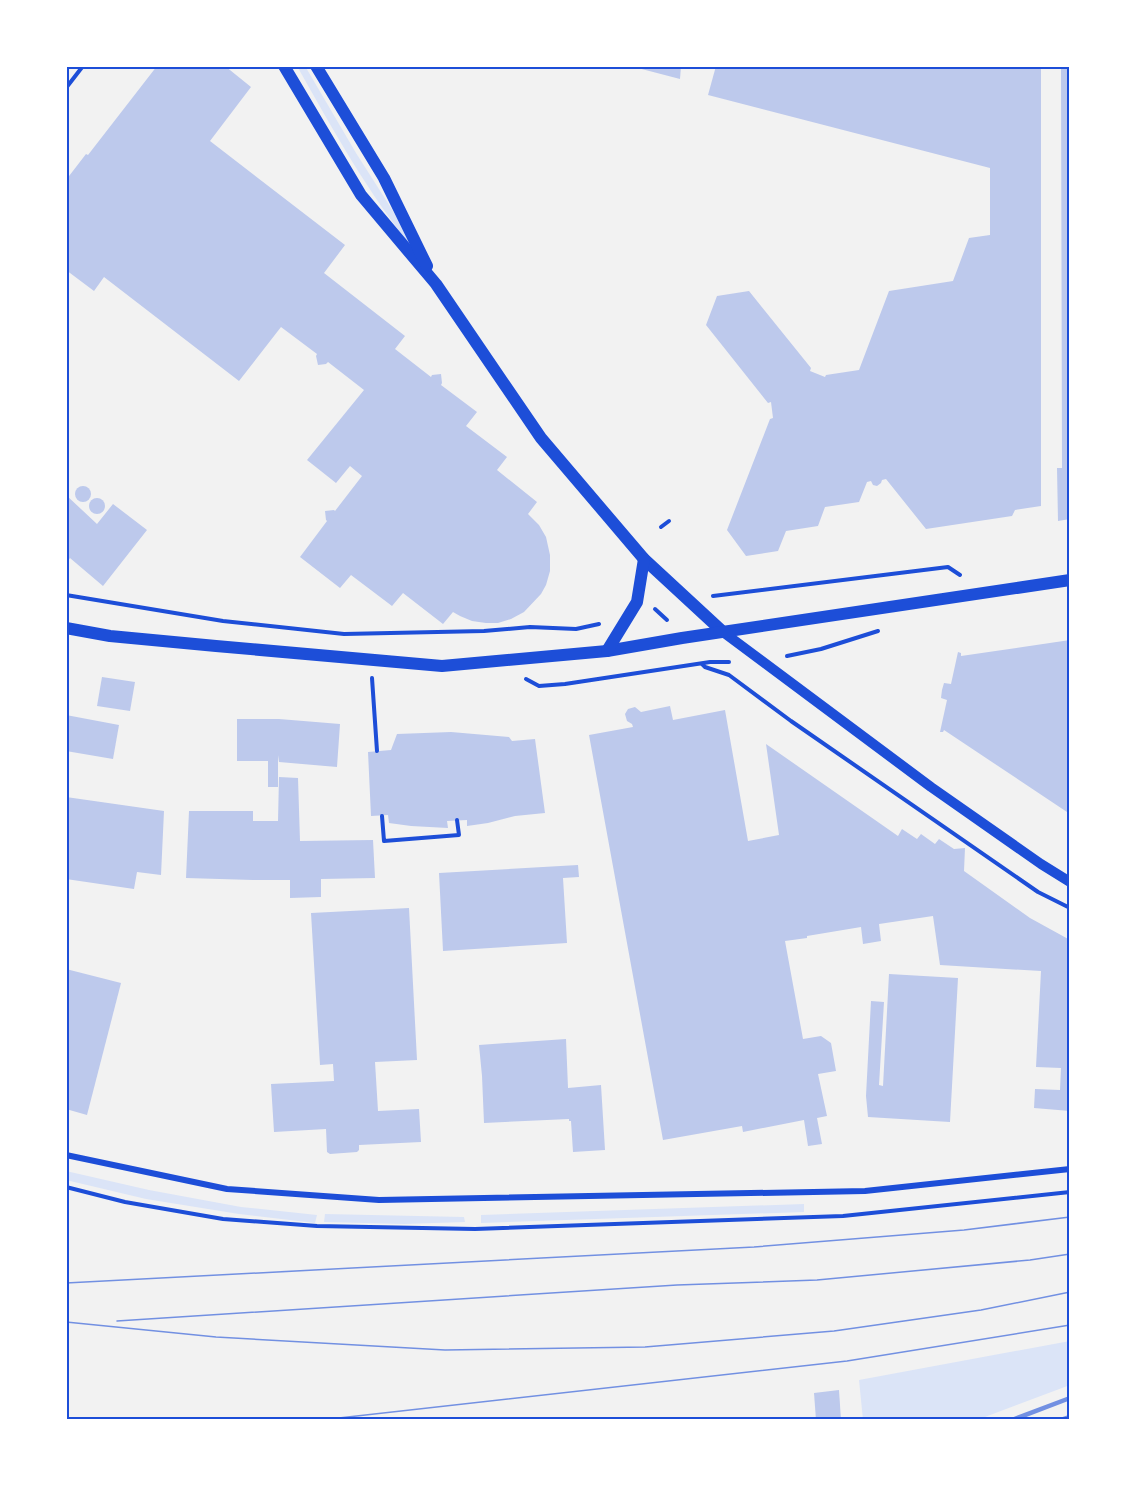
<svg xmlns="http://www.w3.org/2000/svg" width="1136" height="1486" font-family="'IBM Plex Sans',sans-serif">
<rect width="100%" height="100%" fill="#f2f2f2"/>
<g fill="#dbe4f7">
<path d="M297,66H305L356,153L412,241L414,250C368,193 333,130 297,66Z"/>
<path d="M66,1171L149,1190L241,1207L317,1215L315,1223L239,1214L146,1199L66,1180Z"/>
<path d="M804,1204V1212L481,1223V1215Z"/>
<path d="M325,1214L464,1217L465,1222L404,1224L324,1222Z"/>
<path d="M1070,1341V1385L977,1420H863L859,1380Z"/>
</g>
<g fill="#bdc9ec">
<path d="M157,66H225L251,87L210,141L345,245L324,273L405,336L395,349L431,377L432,375L441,374L442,383L441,385L477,412L466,426L507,457L497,470L537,502L528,514L539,525L546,537L550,555V571L546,585L541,594L524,612L511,619L498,623H486L472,621L460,616L453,612L443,624L403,593L392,606L351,575L340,588L300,557L327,521L326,520L325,511L334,510L335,511L362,476L350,466L336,483L307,460L364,390L328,362L326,364L318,365L316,356L317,354L281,327L239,381L104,277L94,291L66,270V180L86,154L88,155Z"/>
<path d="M634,66H681L680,79L634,67Z"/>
<path d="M716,66H1041V506L1015,510L1012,516L926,529L886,479L882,480L881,483L877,486L873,485L871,481L867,482L859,502L825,507L818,526L786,531L778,551L746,556L727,530L770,419L773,418L771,402L768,403L706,325L717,296L749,291L811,368L810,371L825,377L826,375L859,370L889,291L953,281L969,238L990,235V168L708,95Z"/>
<path d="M1061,66H1070V519L1058,521L1057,468H1062Z"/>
<circle cx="83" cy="494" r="8"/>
<path d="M66,495L97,524L113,504L147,530L103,586L70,558L66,564Z"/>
<circle cx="97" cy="506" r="8"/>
<path d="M1070,640V814L944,730L943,732H940L947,700L941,698L942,690L944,683L951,684L958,652L961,653V656Z"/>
<path d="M102,677L135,682L130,711L97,706Z"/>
<path d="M670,706L673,720L725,710L748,841L779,835L766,744L898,836L902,829L917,839L921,834L935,844L939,839L954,849L965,848L964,871L1030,918L1070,940V1111L1034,1108L1035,1089L1060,1090L1061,1068L1036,1067L1041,971L940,965L933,916L879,924L881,941L863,944L861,927L807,936V938L785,941L803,1039L821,1036L831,1043L836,1071L818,1074L827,1116L817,1118L822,1144L808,1146L804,1120L743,1132L742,1126L663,1140L589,735L633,727L632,724L627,721L625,714L628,709L635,707L641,712Z"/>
<path d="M66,715L119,725L113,759L66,751Z"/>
<path d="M237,719H279L340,724L337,767L279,762L278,755V787H268V761H237Z"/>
<path d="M451,732L509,737L512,741L535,739L545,813L515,816L488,823L467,826V820L447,821L448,828L411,826L389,823L388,815L371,816L368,752L391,750L397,734Z"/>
<path d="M279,777L298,778L300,841L373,840L375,878L321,879V897L290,898V880H253L186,878L189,811H253V821H278Z"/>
<path d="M66,797L164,811L161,875L137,872L134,889L66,879Z"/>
<path d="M578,865L579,877L563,878L567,943L443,951L439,873Z"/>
<path d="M409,908L417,1060L375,1062L378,1111L419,1109L421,1142L359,1145V1150L357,1152L330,1154L327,1152L326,1129L274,1132L271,1084L334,1081L333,1064L320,1065L311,913Z"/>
<path d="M66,969L121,983L87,1115L66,1109Z"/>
<path d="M889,974L958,978L950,1122L868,1117L866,1096L871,1001L884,1002L879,1085L883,1086Z"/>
<path d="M566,1039L568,1088L601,1085L605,1150L573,1152L571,1121H569V1119L484,1123L482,1076L479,1045Z"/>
<path d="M839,1390L841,1420H816L814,1393Z"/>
</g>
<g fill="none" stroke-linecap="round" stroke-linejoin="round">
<g stroke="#1d4ed8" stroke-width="4">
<path d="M66,88L83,66"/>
<path d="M661,527L669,521"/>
<path d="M66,595L223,621L344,634L484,631L530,627L576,629L599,624"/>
<path d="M713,596L948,567L960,575"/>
<path d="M655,609L667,620"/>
<path d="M787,656L821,649L878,631"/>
<path d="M702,664L705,667L729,675L791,721L1038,892L1070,908"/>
<path d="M372,678L377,751"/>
<path d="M526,679L539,686L565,684L710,662H729"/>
<path d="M382,816L384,841L459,835L457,820"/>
<path d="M66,1187L125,1202L223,1219L317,1226L475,1229L843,1216L1070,1192"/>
</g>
<path stroke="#1d4ed8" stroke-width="6" d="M66,1155L227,1189L379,1200L865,1191L1070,1169"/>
<path stroke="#1d4ed8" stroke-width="10" d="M723,632L931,787L1041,864L1070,882"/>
<g stroke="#1d4ed8" stroke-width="12">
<path d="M284,66L361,195L436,284L541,438L644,559L723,632"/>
<path d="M316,66L384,178L427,266"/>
<path d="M66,628L110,636L216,646L442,666L607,651L682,638L1070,580"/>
<path d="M607,651L637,602L644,559"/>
</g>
<g stroke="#7290e2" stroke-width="1.5">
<path d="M66,1283L754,1247L964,1230L1070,1217"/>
<path d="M117,1321L677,1285L817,1280L1030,1260L1070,1254"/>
<path d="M66,1322L216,1337L445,1350L645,1347L834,1331L981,1310L1070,1292"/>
<path d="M321,1420L847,1361L1070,1325"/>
</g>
<g stroke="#7290e2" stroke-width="4.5">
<path d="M1012,1420L1070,1398"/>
<path d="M1061,1420L1070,1417"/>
</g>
</g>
<rect width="1136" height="1486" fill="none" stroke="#ffffff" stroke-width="135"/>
<rect x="68" y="68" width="1000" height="1350" fill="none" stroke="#1d4ed8" stroke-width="2"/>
</svg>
